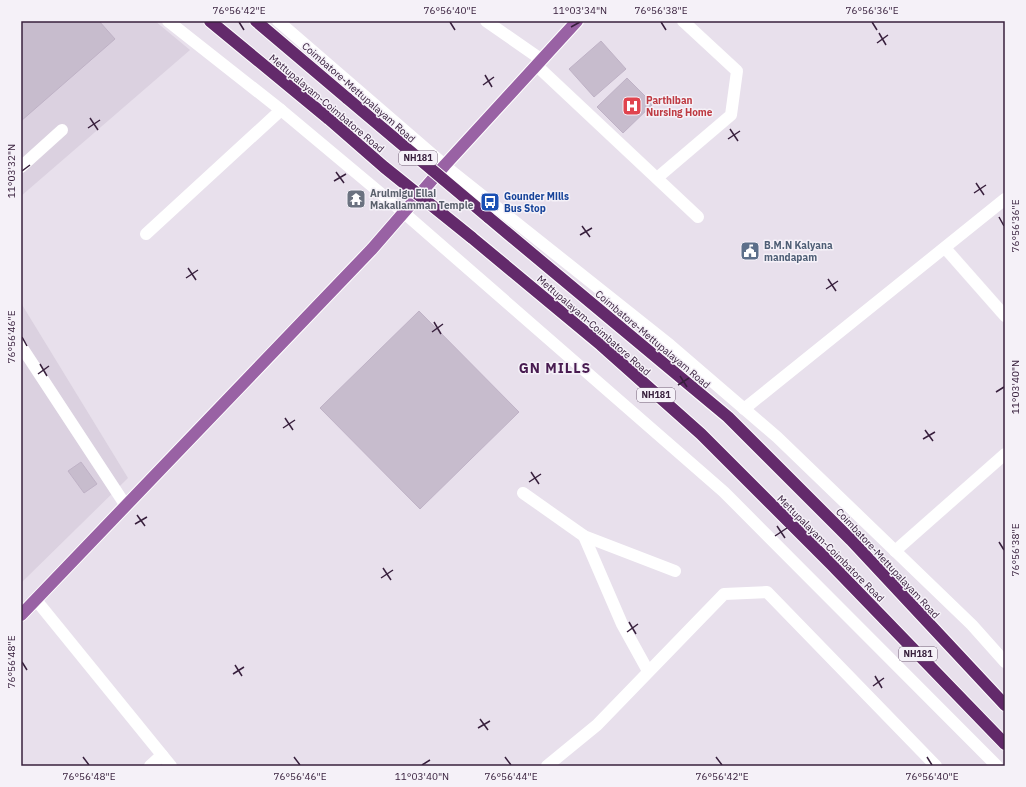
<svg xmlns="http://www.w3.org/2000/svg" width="1026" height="787" font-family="'IBM Plex Sans',sans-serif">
<rect width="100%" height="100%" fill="#e8e0ec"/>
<g fill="#dbd1e0">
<path d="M21,21H155L190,50L21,196Z"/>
<path d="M21,303L128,478L21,583Z"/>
</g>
<g fill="#c7bccd" stroke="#bfb2c6">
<path d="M21,21H99L115,39L21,121Z"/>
<path d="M601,41L626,69L594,97L569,69Z"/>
<path d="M627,78L653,104L623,133L597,107Z"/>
<path d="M419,311L519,412L420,509L320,408Z"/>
<path d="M81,462L97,484L84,493L68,471Z"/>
</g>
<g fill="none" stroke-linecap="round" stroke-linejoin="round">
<g stroke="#fff" stroke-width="14">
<path id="major" d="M21,615L372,249L445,165L577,21"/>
</g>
<g stroke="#fff" stroke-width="14">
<g id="highway">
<path d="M210,21L329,119"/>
<path d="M256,21L348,99"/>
<path d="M488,217L728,417L851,540L1005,705"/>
<path d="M471,237L601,345L701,434L831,564L1005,744"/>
</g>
</g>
<g stroke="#fff" stroke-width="12">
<path d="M168,21L281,110L403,212L724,492L997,766"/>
<path d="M278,21L455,174L670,345L777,437L972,625L1005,662"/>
<path d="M486,21L542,60"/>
<path d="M536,65L698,217"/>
<path d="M21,167L62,130"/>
<path d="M657,178L731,115L737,71L683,21"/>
<path d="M146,234L281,110"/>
<path d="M945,248L1005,316"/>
<path d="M21,346L126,506"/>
<path d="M744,409L1005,199"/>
<path d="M523,493L584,536L675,571"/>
<path d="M584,536L622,624L648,671"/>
<path d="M895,551L1005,454"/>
<path d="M36,600L171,766"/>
<path d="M150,766L162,755"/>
<path d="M547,766L597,725L724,594L767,592L936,766"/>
</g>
<use href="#major" stroke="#9962a4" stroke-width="12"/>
<use href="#highway" stroke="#632a6b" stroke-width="12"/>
<g stroke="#fff" stroke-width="14" stroke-linecap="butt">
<g id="highway-bridge">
<path d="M348,99L488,217"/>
<path d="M329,119L384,167L471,237"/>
</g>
</g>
<use href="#highway-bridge" stroke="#632a6b" stroke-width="12"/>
</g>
<path fill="none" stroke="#38203d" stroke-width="1.5" d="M239,22L244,30M450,22L455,30M661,22L666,30M872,22L877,30M571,27L580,22M879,33L886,45M877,43L888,35M485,75L492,87M483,85L494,77M90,118L98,130M88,128L100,120M730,129L738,141M728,139L740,131M22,171L30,165M336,172L344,183M334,181L346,174M976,183L984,195M974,193L986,185M999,217L1004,226M582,226L590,237M580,235L592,228M188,268L196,280M186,278L198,270M828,279L836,291M826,289L838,281M434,322L441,334M432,332L443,324M22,337L27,346M40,364L47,376M38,374L49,366M680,376L687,387M678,385L689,378M996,392L1004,387M285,418L293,430M283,428L295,420M925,430L933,441M923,439L935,432M531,472L539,484M529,482L541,474M137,515L145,526M135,524L147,517M777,526L785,538M775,536L787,528M999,542L1004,550M383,568L391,580M381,578L393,570M629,622L636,634M627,632L638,624M22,662L27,670M235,665L242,676M233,674L244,667M875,676L882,688M873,686L884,678M480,719L488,730M478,728L490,721M83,757L89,765M294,757L300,765M505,757L511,765M716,757L722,765M927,757L932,765M422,765L430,760"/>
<defs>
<g id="hospital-square" transform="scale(1)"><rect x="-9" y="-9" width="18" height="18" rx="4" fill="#e0444e" stroke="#f5f1f8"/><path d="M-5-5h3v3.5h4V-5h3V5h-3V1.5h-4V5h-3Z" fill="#fff"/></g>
<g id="temple-square" transform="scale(1)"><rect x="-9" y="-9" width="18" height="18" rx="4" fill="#6b7280" stroke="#f5f1f8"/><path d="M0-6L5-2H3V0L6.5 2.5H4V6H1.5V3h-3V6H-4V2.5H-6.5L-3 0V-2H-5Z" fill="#fff"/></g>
<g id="bus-square" transform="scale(1)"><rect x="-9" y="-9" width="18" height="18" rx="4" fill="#1a4fb4" stroke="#f5f1f8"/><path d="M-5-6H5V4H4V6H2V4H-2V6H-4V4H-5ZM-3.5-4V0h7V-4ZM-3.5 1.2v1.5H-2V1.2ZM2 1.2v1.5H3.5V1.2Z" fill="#fff"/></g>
<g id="civic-square" transform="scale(1)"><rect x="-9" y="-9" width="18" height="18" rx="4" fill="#5c6f8a" stroke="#f5f1f8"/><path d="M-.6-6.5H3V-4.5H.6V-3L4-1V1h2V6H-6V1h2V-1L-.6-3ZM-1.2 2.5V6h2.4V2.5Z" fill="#fff"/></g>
</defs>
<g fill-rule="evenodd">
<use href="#hospital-square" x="632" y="106"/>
<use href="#temple-square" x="356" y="199"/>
<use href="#bus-square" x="490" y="202"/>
<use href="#civic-square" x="750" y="251"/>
</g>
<g text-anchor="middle" stroke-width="3" stroke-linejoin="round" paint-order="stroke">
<g fill="#f5f1f8" stroke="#715f75" stroke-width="1">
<rect x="399" y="151" width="38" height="14" rx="3"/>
<rect x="637" y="388" width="38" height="14" rx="3"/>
<rect x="899" y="647" width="38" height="14" rx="3"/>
</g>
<g font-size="9" font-weight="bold" fill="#38203d">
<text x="418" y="161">NH181</text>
<text x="656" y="398">NH181</text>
<text x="918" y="657">NH181</text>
</g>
<g font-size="10" fill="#38203d" stroke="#f5f1f8">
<text transform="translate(359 92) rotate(41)" y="4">Coimbatore-Mettupalayam Road</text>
<text transform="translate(327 103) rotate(40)" y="4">Mettupalayam-Coimbatore Road</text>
<text transform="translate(594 325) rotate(41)" y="4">Mettupalayam-Coimbatore Road</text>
<text transform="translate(653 339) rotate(40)" y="4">Coimbatore-Mettupalayam Road</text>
<text transform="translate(831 548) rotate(45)" y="4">Mettupalayam-Coimbatore Road</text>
<text transform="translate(888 563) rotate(47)" y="4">Coimbatore-Mettupalayam Road</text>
</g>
<g font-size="10" font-weight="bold" fill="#be3a42" stroke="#f5f1f8" text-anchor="start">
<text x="646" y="104">Parthiban<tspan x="646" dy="12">Nursing Home</tspan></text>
</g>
<g font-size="10" font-weight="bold" fill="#5b616d" stroke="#f5f1f8" text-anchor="start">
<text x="370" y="197">Arulmigu Ellai<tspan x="370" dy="12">Makaliamman Temple</tspan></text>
</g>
<g font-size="10" font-weight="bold" fill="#164399" stroke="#f5f1f8" text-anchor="start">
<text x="504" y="200">Gounder Mills<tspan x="504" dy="12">Bus Stop</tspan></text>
</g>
<g font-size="10" font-weight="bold" fill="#4e5e75" stroke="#f5f1f8" text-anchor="start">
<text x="764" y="249">B.M.N Kalyana<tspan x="764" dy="12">mandapam</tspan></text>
</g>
<g font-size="14" font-weight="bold" letter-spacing="1" fill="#481b50" stroke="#f5f1f8">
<text x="555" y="373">GN MILLS</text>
</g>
</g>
<rect width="1026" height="787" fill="none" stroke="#f5f1f8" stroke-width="44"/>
<rect x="22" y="22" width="982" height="743" fill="none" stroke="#38203d" stroke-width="1.5"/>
<g font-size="10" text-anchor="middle" fill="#38203d">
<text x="239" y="14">76°56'42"E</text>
<text x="450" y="14">76°56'40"E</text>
<text x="580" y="14">11°03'34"N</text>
<text x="661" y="14">76°56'38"E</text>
<text x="872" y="14">76°56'36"E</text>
<text transform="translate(11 171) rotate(-90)" y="4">11°03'32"N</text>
<text transform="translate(1015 226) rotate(-90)" y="4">76°56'36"E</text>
<text transform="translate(11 337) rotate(-90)" y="4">76°56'46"E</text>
<text transform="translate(1015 387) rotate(-90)" y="4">11°03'40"N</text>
<text transform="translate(1015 550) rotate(-90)" y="4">76°56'38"E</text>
<text transform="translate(11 662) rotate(-90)" y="4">76°56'48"E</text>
<text x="89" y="780">76°56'48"E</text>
<text x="300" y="780">76°56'46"E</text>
<text x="422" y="780">11°03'40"N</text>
<text x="511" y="780">76°56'44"E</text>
<text x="722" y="780">76°56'42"E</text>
<text x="932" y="780">76°56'40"E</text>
</g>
</svg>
